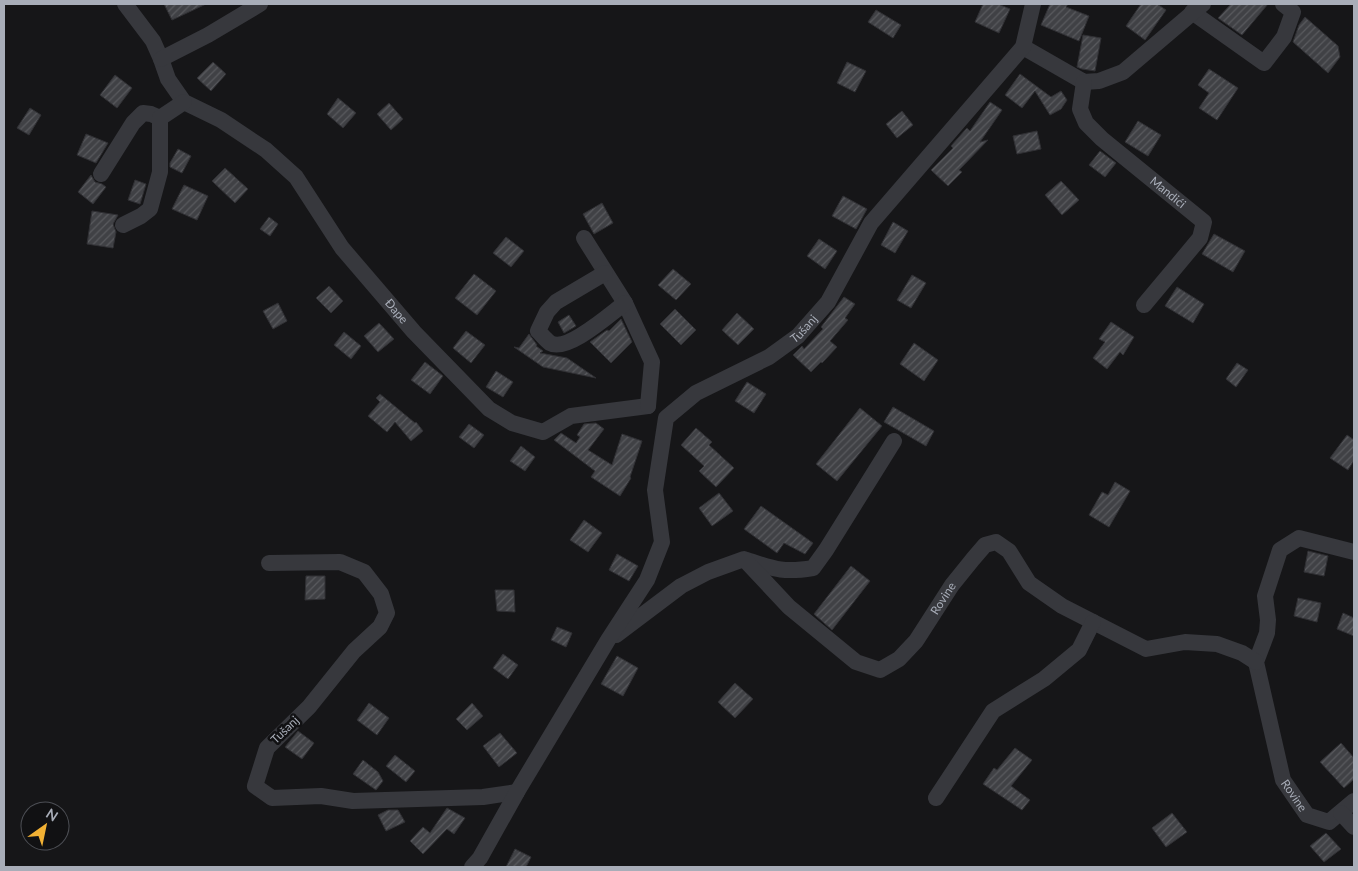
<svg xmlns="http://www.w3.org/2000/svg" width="1358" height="871" font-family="Lato,sans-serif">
<defs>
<pattern id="building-hatch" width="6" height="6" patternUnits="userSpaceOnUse" patternTransform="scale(1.25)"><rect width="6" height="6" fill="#404145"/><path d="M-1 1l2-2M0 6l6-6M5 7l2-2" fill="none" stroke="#595a5e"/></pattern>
</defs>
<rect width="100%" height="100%" fill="#161618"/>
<g fill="url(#building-hatch)" stroke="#303034">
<path d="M164,4H206L172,20Z"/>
<path d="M983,4H998L1010,9L999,33L975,22Z"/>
<path d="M1050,4H1068L1066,7L1089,16L1079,41L1041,25Z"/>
<path d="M1141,4H1157L1166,10L1145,40L1126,26Z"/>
<path d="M1231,4H1268L1242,35L1218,18Z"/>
<path d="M876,10L901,25L893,38L868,22Z"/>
<path d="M1305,17L1338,46L1340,57L1328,73L1293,42L1299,25Z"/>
<path d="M1083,35L1101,38L1095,71L1082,69L1077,67Z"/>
<path d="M213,62L226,74L211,91L197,78Z"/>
<path d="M847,62L866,71L855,92L837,83Z"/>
<path d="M1209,69L1238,88L1217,120L1199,108L1209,93L1198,85Z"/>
<path d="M1020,74L1051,97L1061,91L1067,100L1061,109L1050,115L1035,91L1022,108L1005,95Z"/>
<path d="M115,75L132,88L117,108L100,95Z"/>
<path d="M338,98L356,113L343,128L327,114Z"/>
<path d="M990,102L1002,110L980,142L988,140L959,170L962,172L948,186L931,170L953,148L951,146L966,129L967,128L970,131Z"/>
<path d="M389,103L403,119L391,130L377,114Z"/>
<path d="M30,108L41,115L29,135L17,128Z"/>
<path d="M902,111L913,125L897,138L886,124Z"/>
<path d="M1138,121L1161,135L1148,156L1125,142Z"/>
<path d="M1037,131L1041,149L1017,154L1013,136Z"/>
<path d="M86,134L108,143L96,163L77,155Z"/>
<path d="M178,149L191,156L182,173L170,167V163Z"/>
<path d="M1100,151L1116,163L1105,177L1089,165Z"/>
<path d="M225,168L248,189L235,203L212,181Z"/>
<path d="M91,175L95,182L102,184L106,187L93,204L78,192Z"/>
<path d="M135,180L146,184L140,204L128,200Z"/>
<path d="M1061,181L1079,200L1062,215L1045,195Z"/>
<path d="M184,185L208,196L197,220L172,209Z"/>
<path d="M843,196L867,209L856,229L832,216Z"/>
<path d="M602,203L613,223L594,234L583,214Z"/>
<path d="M92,211L118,215L113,224L116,232L113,248L87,244Z"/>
<path d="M269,217L278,224L270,236L260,229Z"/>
<path d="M893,222L908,231L895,253L881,245Z"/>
<path d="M1214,234L1245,251L1233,272L1202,254Z"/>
<path d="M506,237L524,251L511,267L493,253Z"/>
<path d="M819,239L837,251L825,269L807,256Z"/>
<path d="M673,269L691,284L676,300L658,285Z"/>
<path d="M474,274L496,291L477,315L455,298Z"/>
<path d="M912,275L926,283L911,308L897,300Z"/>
<path d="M329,286L343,301L331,313L316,298Z"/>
<path d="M1177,287L1204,304L1193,323L1165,306Z"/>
<path d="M844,297L855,304L845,318L848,320L830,341L837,347L822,363L821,362L811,372L793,355L802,346L804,349L823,329L821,327Z"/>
<path d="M278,303L287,321L273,329L263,311Z"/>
<path d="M675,309L696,330L681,345L660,324Z"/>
<path d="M737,313L754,329L738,345L722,330Z"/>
<path d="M569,315L576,326L564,333L558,322Z"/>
<path d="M621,319L632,342L611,363L590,342L607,330L609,331Z"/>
<path d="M1111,322L1134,337L1123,355L1120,352L1107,369L1093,358L1105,342L1099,339Z"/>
<path d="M379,323L394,339L378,352L364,336Z"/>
<path d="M466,331L485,345L471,363L453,348Z"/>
<path d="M344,332L361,346L351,359L334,345Z"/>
<path d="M529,334L537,345L536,346L543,351L540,353L567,358L596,378L543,367L514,347L519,348Z"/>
<path d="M914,343L938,360L924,381L900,364Z"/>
<path d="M425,362L443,376L430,394L411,380Z"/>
<path d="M1237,363L1248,370L1236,387L1226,379Z"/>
<path d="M496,371L513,382L503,397L486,387Z"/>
<path d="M747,382L766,394L754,413L735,401Z"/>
<path d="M380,394L415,423L416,422L423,431L411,441L395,422L387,432L368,416L380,402L376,398Z"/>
<path d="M893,407L934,431L926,446L884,422Z"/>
<path d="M860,408L882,426L837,481L816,464Z"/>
<path d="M596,423L604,429L588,450L612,465L622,434L642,441L630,477L631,478L620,496L591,477L595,471L554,440L561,433L576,443L580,437L577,435L584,424Z"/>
<path d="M469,424L484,435L474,448L459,437Z"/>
<path d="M696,428L712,442L709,445L734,468L716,487L699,471L704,466L681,445Z"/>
<path d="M1347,435L1354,440V460L1348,470L1330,458Z"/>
<path d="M521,446L535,457L525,471L510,461Z"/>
<path d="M1115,482L1130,491L1109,527L1089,515L1102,492L1108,495Z"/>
<path d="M719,493L733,511L712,526L699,508Z"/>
<path d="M761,506L813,543L805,554L784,543L777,553L744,529Z"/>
<path d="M584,520L602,533L588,552L570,540Z"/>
<path d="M1308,551L1328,556L1324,576L1304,572Z"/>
<path d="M617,554L638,566L629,581L609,570Z"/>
<path d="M851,566L870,581L832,630L814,614Z"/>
<path d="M306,576H325V599L305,600Z"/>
<path d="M495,590H514L515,612L497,611Z"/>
<path d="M1298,598L1321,603L1317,622L1294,616Z"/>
<path d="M1343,613L1354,618V636L1337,629Z"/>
<path d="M557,627L572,633L566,647L551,640Z"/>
<path d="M503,654L518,665L508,679L493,668Z"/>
<path d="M617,656L638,668L623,696L601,684Z"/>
<path d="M735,683L753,699L735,718L718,702Z"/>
<path d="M369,703L389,718L377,735L357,720Z"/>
<path d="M472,703L483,716L467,730L456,719Z"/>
<path d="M298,731L314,743L302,759L285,747Z"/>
<path d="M500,733L517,753L499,767L483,746Z"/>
<path d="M1341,743L1354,758V779L1344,788L1320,762Z"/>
<path d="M1015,748L1032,760L1011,786L1030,800L1022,810L983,784L994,768L997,770Z"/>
<path d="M395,755L415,771L406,782L386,766Z"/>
<path d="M363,760L378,772L383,781L376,790L353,774Z"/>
<path d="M447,808L465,818L454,834L447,829L423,854L410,841L423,827L430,833Z"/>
<path d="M388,810H398L405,822L386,831L378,815Z"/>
<path d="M1172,813L1187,832L1166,847L1152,828Z"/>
<path d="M1326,833L1341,849L1324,862L1310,846Z"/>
<path d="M515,849L531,857L526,867H506Z"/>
</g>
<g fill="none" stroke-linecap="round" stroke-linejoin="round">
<g stroke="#37383d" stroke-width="16">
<path id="s1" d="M125,4L153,41L161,59L168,79L184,102L221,120L266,150L296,177L342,248L414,332L489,409L512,423L543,432L571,416L648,406"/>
<path d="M1192,12L1264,63L1284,37L1293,12L1283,4"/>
<path d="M1023,47L1084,82L1099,81L1123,72L1203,4"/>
<path d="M161,59L208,35L260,4"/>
<path id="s2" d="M1084,82L1080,109L1086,123L1102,139L1204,222L1200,238L1144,305"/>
<path d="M101,174L133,123L143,113L151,114L160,118"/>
<path d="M123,225L141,216L150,209L160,172V118L184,102"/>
<path d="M584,238L625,303L652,362L648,406"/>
<path d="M605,273L556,302L547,312L538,331C542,335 546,340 550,343C567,353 610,314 625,303"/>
<path id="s3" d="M1354,552L1299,538L1280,550L1265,596L1268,620L1267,633L1256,662L1283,780L1307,815L1329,822L1354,801"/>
<path d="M747,560C774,569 783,573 813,568L826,550L894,441"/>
<path d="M269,563L340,562L364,572L381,594L387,613L380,627L354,651L309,707L267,748L255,786L272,798L321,796L353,801L483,797L517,792"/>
<path id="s4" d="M616,635L681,586L708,572L744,559L789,607L856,662L880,670L899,659L916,641L952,585L973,559L985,545L996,542L1009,551L1029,583L1062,606L1146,649L1185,642L1217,644L1242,653L1256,662"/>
<path d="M936,798L993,711L1044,679L1079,650L1093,622"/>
<path d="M1341,813L1354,827"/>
<path id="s5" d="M472,867L480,858L517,792L608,640L647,580L662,542L655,490L666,418L696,393L769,357L798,336L828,302L871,223L1023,47L1033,4"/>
</g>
</g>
<g text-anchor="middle" stroke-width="5" stroke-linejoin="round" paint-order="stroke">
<g font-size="12" fill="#a8adb8" stroke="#111113">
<text dy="4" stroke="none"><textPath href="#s2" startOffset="150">Mandići</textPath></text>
<text dy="4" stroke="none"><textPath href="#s1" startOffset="419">Đape</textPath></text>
<text dy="4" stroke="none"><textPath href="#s5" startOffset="668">Tušanj</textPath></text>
<text dy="4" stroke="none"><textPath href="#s4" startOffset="425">Rovine</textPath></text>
<text transform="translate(285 730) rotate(-44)" y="4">Tušanj</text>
<text dy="4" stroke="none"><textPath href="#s3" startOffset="336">Rovine</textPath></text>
</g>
</g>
<rect width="1358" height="871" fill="none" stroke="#a8adb8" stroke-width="10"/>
<g transform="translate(45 826) rotate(33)"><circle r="24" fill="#111113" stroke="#4d4f55"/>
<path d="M0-4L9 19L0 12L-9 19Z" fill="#f2b134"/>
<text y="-8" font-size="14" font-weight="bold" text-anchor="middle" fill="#a8adb8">N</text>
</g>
</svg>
